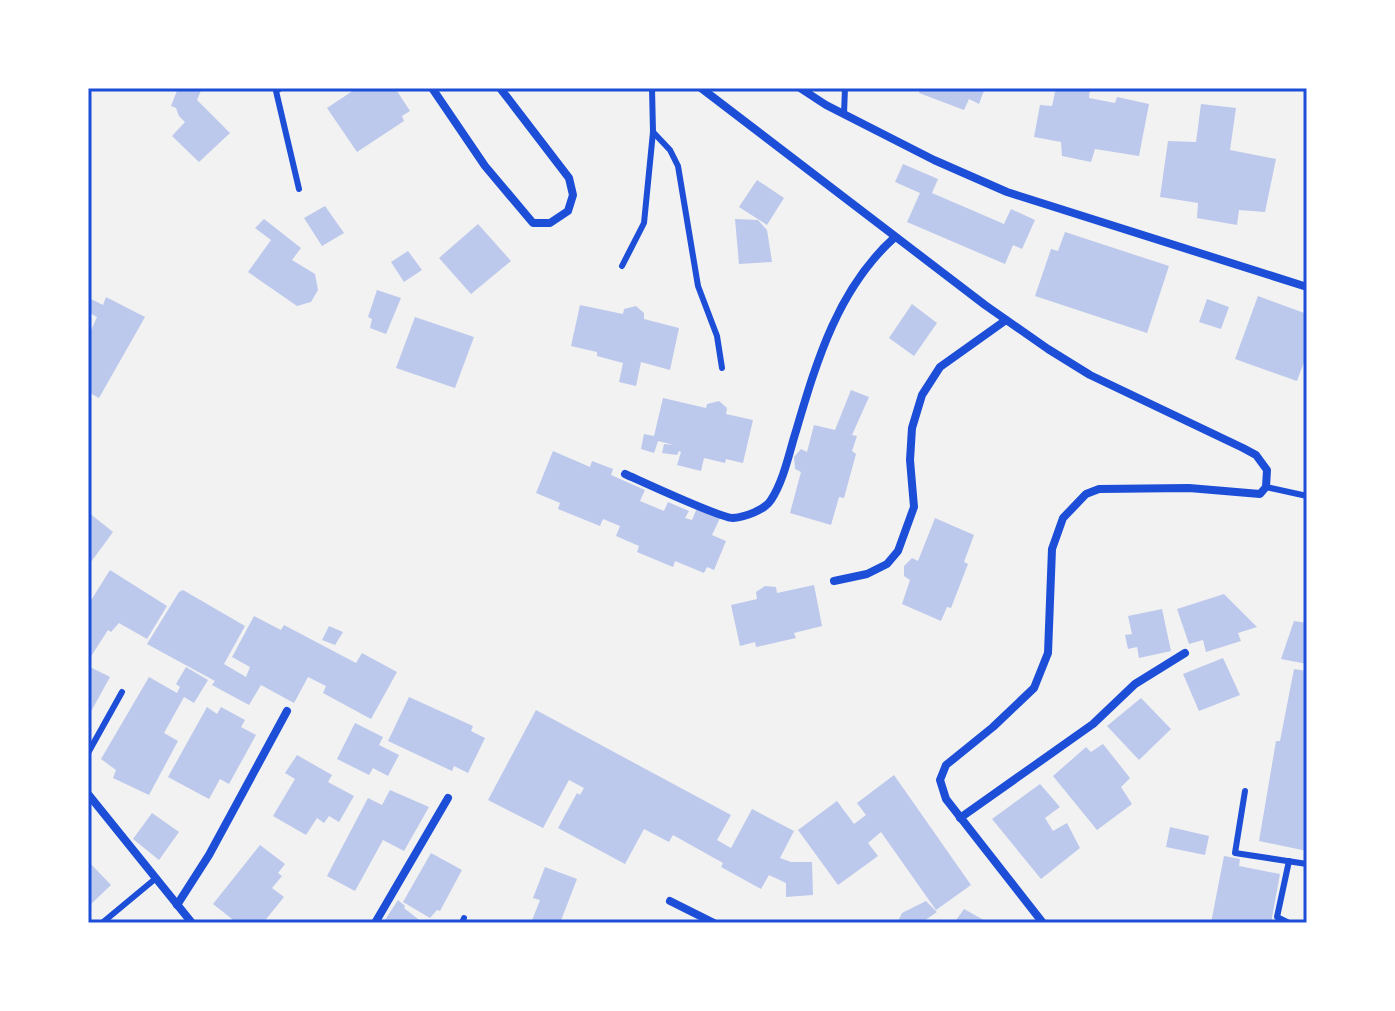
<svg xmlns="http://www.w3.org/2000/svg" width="1395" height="1011" font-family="'Roboto Serif',serif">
<rect width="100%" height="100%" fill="#f2f2f2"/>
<g fill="#bdc9ec">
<path d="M178,88H202L197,100L230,133L199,162L172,136L185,122L179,116L176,108L171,106Z"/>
<path d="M357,88H395L410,111L402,116L404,121L357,152L327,108Z"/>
<path d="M921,88H985L979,104L969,99L964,110L919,93Z"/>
<path d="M1056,88H1090L1089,98L1115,103L1117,97L1149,104L1139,156L1095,149L1091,162L1062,156L1061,142L1034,137L1040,105L1052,106Z"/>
<path d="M1201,104L1236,108L1230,150L1276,159L1265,212L1239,210L1237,225L1197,218L1198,203L1160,197L1168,141L1196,142Z"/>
<path d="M903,164L938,179L932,193L1004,224L1011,209L1035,220L1022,249L1013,245L1005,264L907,222L920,193L895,182Z"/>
<path d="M757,180L784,198L767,225L739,207Z"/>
<path d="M325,206L344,233L322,246L304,218Z"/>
<path d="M264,219L301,248L292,260L315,274L318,290L311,302L297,306L248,272L271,240L255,228Z"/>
<path d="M735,219L758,220L767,230L772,262L739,264Z"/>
<path d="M478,224L511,261L471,294L439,258Z"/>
<path d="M1065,232L1169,266L1147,333L1035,296L1051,249L1058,251Z"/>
<path d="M408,251L422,270L404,282L391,262Z"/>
<path d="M377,290L401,298L386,334L370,328L372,319L368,317Z"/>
<path d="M1258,296L1307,314V354L1297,381L1235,359Z"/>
<path d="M106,297L145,317L99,398L88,392V337L97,317L88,312V304L91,299L103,305Z"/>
<path d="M1207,299L1229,307L1221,329L1199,322Z"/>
<path d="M912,304L937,323L914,356L889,338Z"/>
<path d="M580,305L623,314L624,309L636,306L644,313V319L679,328L670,370L641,362L636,386L619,382L623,363L597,356V352L571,346Z"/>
<path d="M415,317L474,337L455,388L396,368Z"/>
<path d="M851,390L869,397L852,435L857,436L852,451L856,454L844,498L839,497L831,525L790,513L801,472L795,469L794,457L801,449L807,452L814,425L835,430Z"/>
<path d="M663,398L706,408L707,404L719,401L727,408L726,414L753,420L743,463L726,459L725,463L704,458L701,471L677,465L681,452L679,451L677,455L662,453L664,444L674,445L658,441L654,453L641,449L644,434L654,436Z"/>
<path d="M553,451L590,467L592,461L613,469L611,475L645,490L640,501L664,511L668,502L689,511L685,518L692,520L697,508L720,518L712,535L726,541L714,570L707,567L704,573L675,561L673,567L637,552L639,546L616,536L620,526L603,519L600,526L558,509L560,503L536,493Z"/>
<path d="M88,512L113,532L88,566Z"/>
<path d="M935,518L974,535L964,562L968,564L951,608L947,607L941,621L902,604L910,580L904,576V566L912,558L918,561Z"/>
<path d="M110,570L167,606L147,639L119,623L111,632L108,630L88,661V605Z"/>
<path d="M814,585L822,626L794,633L796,638L756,647L755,642L740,646L731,605L757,599L756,592L765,586L776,587L777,593Z"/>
<path d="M183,590L245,626L224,664L246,677L250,667L232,657L254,616L281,630L284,625L356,663L362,653L397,672L371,719L323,693L326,686L308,677L294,703L261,685L249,705L212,685L215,681L147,644L179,592Z"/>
<path d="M1224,594L1257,627L1238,633L1241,641L1206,652L1203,640L1189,644L1177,609Z"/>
<path d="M1162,609L1171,651L1139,658L1137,647L1128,649L1125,635L1132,634L1128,616Z"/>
<path d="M1294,621L1307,623V664L1281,659Z"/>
<path d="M329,626L343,632L335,645L322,640Z"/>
<path d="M1223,658L1240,695L1199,711L1183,674Z"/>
<path d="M88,666L110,677L88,717Z"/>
<path d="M186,667L208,680L194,703L184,697L164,733L178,741L149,795L113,778L116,770L101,759L149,677L177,693L180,687L176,684Z"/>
<path d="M1294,669L1307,671V851L1259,841L1276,741H1280Z"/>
<path d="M409,697L473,726L471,731L485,738L468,773L454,766L452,771L388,741Z"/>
<path d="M1141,698L1171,729L1139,760L1107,726Z"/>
<path d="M207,707L217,714L221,707L245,720L241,727L256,735L229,784L220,779L209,799L168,777Z"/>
<path d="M536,710L731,815L717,840L731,848L752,809L794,831L780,858L791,862H812L813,895L786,897V883L769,875L761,889L721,867L723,863L673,835L669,842L644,829L625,864L558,828L577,793L580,795L584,788L569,780L543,828L488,800Z"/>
<path d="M355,723L383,737L379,745L399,755L388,776L373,768L369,775L337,759Z"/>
<path d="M1103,744L1130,778L1121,787L1132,804L1097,830L1053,776L1086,747L1091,752Z"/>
<path d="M297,755L332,775L328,782L354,796L339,822L329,816L324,823L317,818L306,835L273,816L295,779L285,773Z"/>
<path d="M894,775L971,885L936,910L881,832L868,843L878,856L838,885L798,830L837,801L854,824L866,815L857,803Z"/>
<path d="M1040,784L1060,807L1045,818L1053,831L1067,823L1080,848L1041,879L992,819Z"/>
<path d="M390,790L429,807L404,851L383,840L355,891L327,876L368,798L382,805Z"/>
<path d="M152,813L179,832L159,860L133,839Z"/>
<path d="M1170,827L1209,836L1205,855L1166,847Z"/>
<path d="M260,845L285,864L278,873L282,876L272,888L284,897L263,923H237L213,904Z"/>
<path d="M431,853L462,870L440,911L437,910L430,918L403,902Z"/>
<path d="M1224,856L1240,859L1239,866L1280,874L1271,923H1211Z"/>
<path d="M88,861L111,885L88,907Z"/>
<path d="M545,867L577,879L560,923H531L540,900L533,898Z"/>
<path d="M398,900L405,906L404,908L423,923H383Z"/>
<path d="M926,901L937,912L921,923H897L902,913Z"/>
<path d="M964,909L989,923H954Z"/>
</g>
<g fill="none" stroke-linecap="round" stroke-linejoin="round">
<g stroke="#1d4ed8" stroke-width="6">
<path d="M281,88L276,91L299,189"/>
<path d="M844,114L845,88"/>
<path d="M653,132L670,150L678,166L698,286L717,336L722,368"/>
<path d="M622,266L644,223L653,132L652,88"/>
<path d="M1266,487L1307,496"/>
<path d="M88,753L122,692"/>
<path d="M1245,791L1235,853L1307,864"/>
<path d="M1289,861L1277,917L1289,923"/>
<path d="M102,923L155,879"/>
<path d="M462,923L464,918"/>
</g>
<g stroke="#1d4ed8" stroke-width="8">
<path d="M432,88L485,166L533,223H550L568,211L573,195L569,178L500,88"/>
<path d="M701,88L985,305L1048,349L1090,375L1243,448L1256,455L1267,470L1266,487L1260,494L1189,488L1099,489L1086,494L1063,518L1052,549L1048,653L1034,688L993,727L946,765L940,780L946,799L1043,923"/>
<path d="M800,88L826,105L934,160L1007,192L1307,287"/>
<path d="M625,474C643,482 720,518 733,518C745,517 765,510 771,500C784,480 789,453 796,431C817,360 838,288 895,237"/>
<path d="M834,581L867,574L887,564L898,551L914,507L910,460L912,428L922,395L940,367L1006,320"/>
<path d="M88,794L192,923"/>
<path d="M960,818L1093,724L1135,684L1185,653"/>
<path d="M670,901L714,923"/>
<path d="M177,905L209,855L287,711"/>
<path d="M375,923L448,798"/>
</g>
</g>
<rect width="1395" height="1011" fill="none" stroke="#ffffff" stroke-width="180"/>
<rect x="90" y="90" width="1215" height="831" fill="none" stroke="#1d4ed8" stroke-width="3"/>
</svg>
